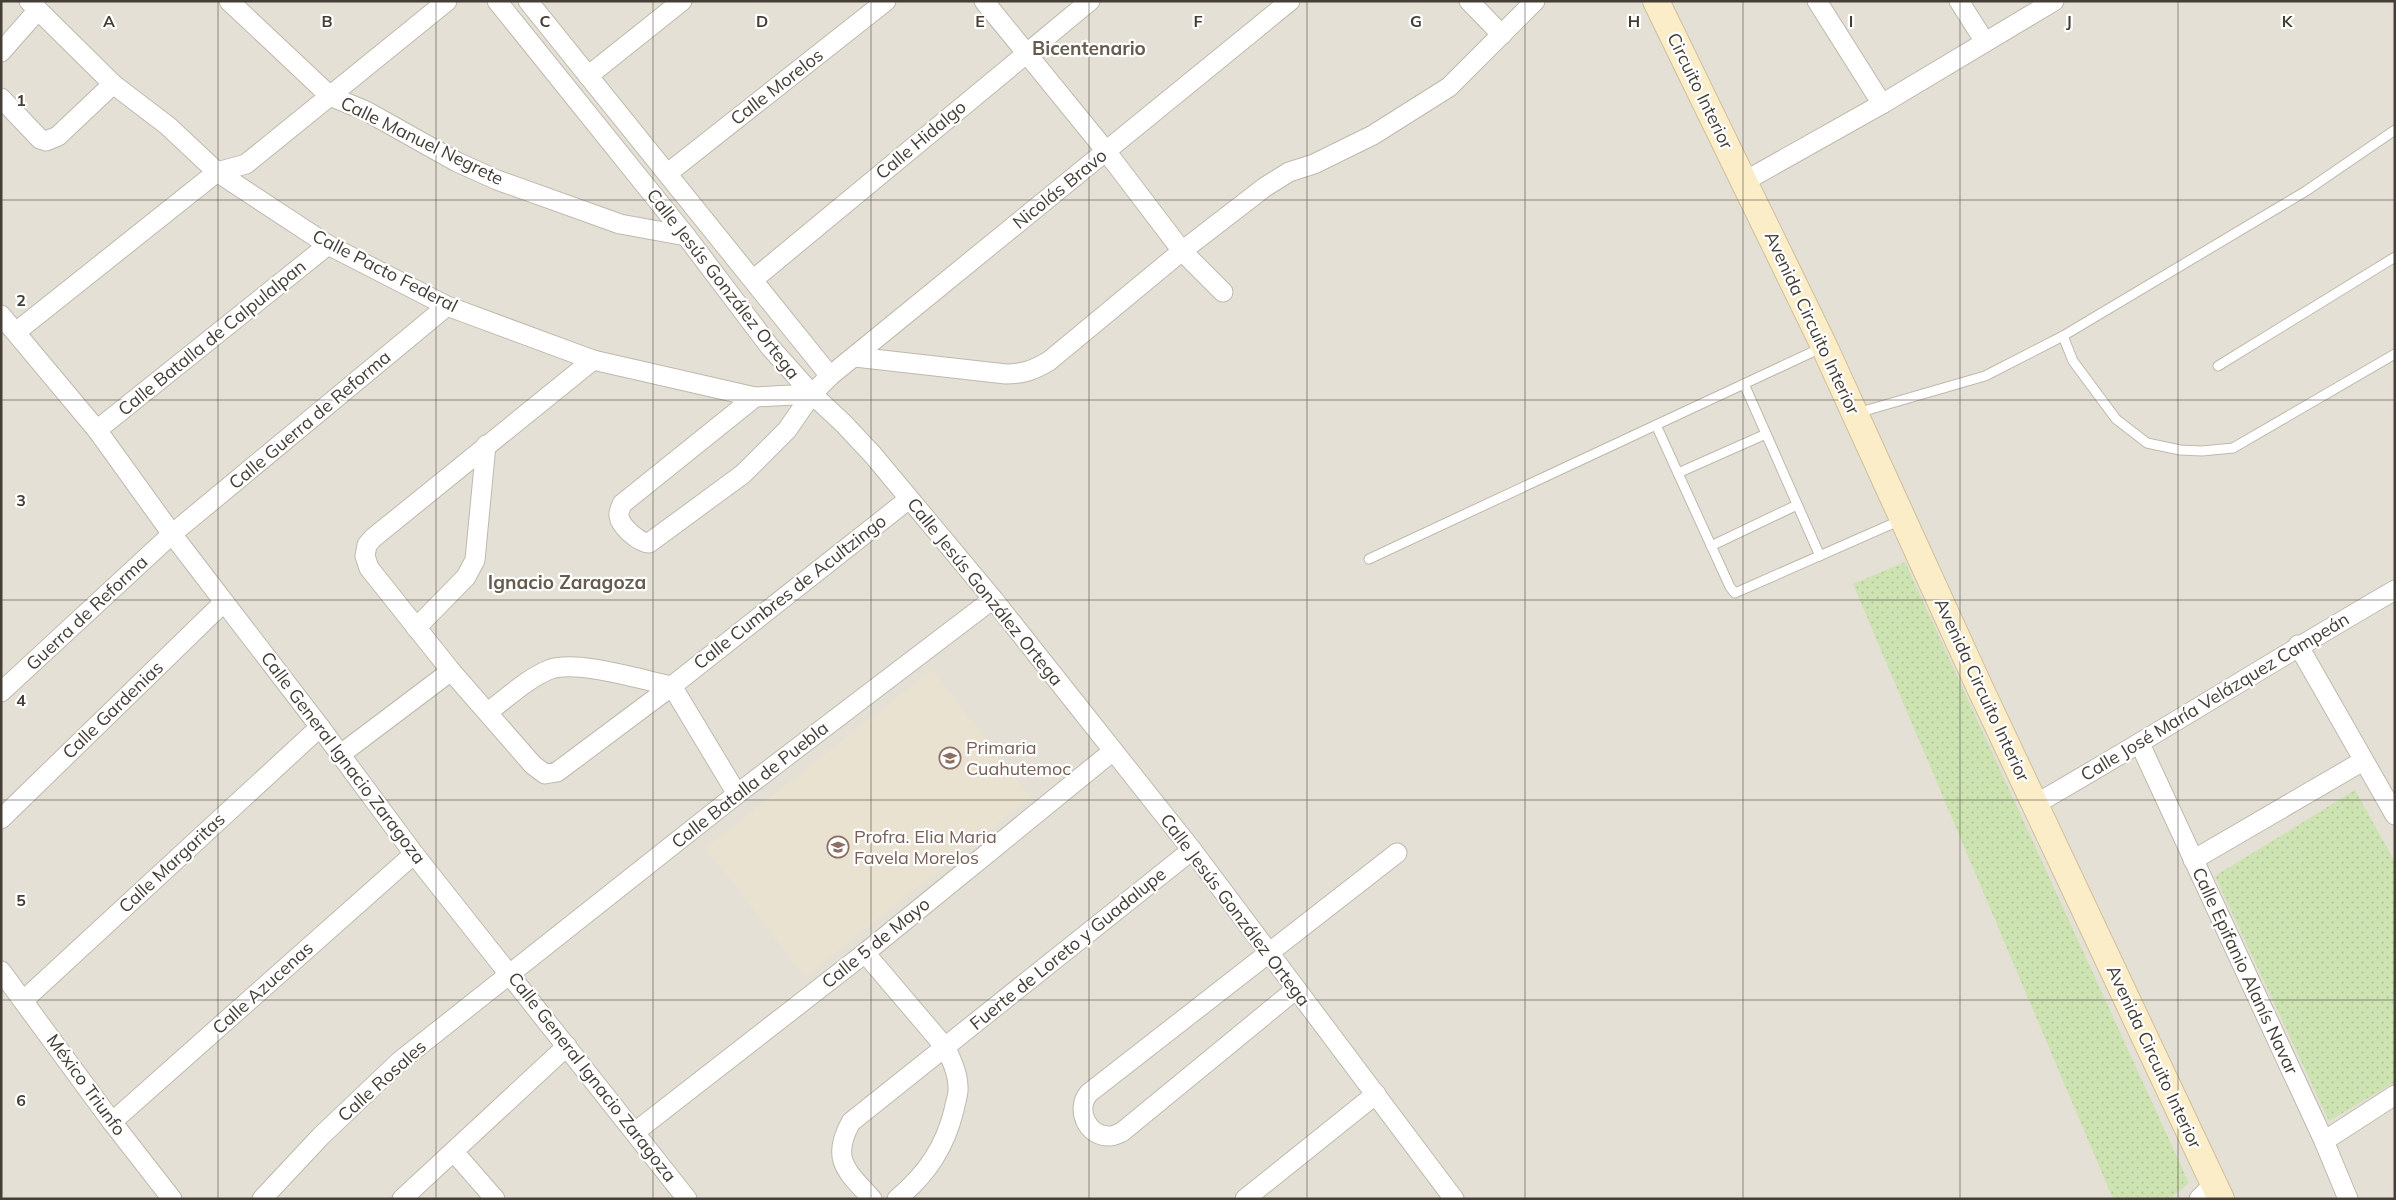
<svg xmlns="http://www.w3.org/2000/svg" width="2396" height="1200" font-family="Mulish,sans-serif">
<defs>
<pattern id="green-dots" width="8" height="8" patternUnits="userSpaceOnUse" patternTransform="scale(1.25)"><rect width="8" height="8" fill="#cee3b2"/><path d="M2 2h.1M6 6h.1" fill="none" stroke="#b2c49a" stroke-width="1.8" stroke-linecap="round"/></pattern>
</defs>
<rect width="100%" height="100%" fill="#f2eee6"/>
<rect fill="#e5e0d5" x="1" y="1" width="2394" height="1198"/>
<path fill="#eae2d1" d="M932,670L1030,797L805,977L706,848Z"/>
<g fill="url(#green-dots)">
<path d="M1905,562L2189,1183L2170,1199H2113L1853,584Z"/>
<path d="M2355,790L2395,862V1082L2329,1121L2215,876Z"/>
</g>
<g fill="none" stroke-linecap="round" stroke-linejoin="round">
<g stroke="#bfb8ad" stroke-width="11">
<g id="service">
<path d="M2063,336L2073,361L2116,419L2147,443L2180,450L2202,451L2233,448L2395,354"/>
<path d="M2218,366L2395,257"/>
<path d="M1744,384L1820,556"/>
<path d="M1857,413L1985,376L2063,336L2306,191L2395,130"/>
<path d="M1656,425L1730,587L1735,593L1901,520"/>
<path d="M1678,473L1766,434"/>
<path d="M1711,546L1797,505"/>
<path d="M1369,559L1821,348"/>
</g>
</g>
<g stroke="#bfb8ad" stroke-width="21">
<g id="minor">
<path d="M29,1L113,84L168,126L217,172L328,245L447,306L593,360L755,397L812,394"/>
<path d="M229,1L330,96L366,111L457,162L497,180L620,224L686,236"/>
<path d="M497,1L686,236L770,347L812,394L844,424L873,455L993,599L1192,850L1454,1199"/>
<path d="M528,1L830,376"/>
<path d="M984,1L1106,151L1182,251L1223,292"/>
<path d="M1469,1L1502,35"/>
<path d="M1817,1L1882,104"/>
<path d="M1959,1L1985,42"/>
<path d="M1,52L38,10"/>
<path d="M588,76L682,1"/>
<path d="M1,98L40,139L46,141L58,136L113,84"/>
<path d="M668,173L886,1"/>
<path d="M1745,181L1882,104L2054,1"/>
<path d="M754,279L1090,1"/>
<path d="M1,315L97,430L172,534L320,727L414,854L687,1199"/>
<path d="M16,332L217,172L246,164L447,1"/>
<path d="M855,357L1006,374C1023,374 1034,370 1049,361L1182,251L1265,187L1289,172L1314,164L1373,135L1449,87L1535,1"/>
<path d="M593,360L373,538L367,545L365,556L369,568L451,671L533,765L545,774L557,772L672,686L909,499"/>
<path d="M755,397L622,504C621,508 618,512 619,516C620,526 639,543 649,543L743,474L787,430L812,394L830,376L1290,1"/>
<path d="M97,430L328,245"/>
<path d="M416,628L466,577L475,560L486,445"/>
<path d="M2298,645L2395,815"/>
<path d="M1,692L172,534L447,306"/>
<path d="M488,712C507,698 529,677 551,669C578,660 642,680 672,686L737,794"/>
<path d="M2140,744L2324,1141L2348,1199"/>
<path d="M341,754L451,671"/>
<path d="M2034,805C2156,735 2274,660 2395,590"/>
<path d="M1,819L224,602"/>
<path d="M2193,860L2363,761"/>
<path d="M865,953L945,1047C952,1060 958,1073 958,1087C959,1094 955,1103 954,1110C945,1147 927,1174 897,1199"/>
<path d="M1,971L112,1122L172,1199"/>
<path d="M1295,990L1122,1132C1119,1133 1114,1136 1110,1136C1087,1137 1075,1109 1089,1093L1397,853"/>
<path d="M24,1000L320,727"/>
<path d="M112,1122L414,854"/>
<path d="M635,1132L865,953L1113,751"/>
<path d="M2324,1141L2395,1095"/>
<path d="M454,1152L495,1199"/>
<path d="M262,1199L321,1136L400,1061L737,794L993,599"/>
<path d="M402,1199L567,1046"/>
<path d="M872,1199C847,1171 830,1160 851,1122L1192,850"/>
<path d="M1245,1199L1376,1094"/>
<path d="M2199,1199L2214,1184"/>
</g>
</g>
<g stroke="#cebf99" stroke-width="28">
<path id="secondary" d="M1656,1L1824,346L1980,688L2221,1199"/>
</g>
<use href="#service" stroke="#fff" stroke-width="9"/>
<use href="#minor" stroke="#fff" stroke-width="19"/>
<use href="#secondary" stroke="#faedc8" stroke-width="26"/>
</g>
<path fill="none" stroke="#443e36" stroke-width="1" stroke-opacity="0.55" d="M218,1V1199M436,1V1199M653,1V1199M871,1V1199M1089,1V1199M1307,1V1199M1525,1V1199M1743,1V1199M1960,1V1199M2178,1V1199M1,200H2395M1,400H2395M1,600H2395M1,800H2395M1,1000H2395"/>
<defs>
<g id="school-ring" transform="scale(1.125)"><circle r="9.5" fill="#fff" stroke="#8d6e63" stroke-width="1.5"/><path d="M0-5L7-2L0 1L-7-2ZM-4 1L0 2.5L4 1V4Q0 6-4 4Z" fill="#8d6e63"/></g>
</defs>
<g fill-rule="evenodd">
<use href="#school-ring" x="950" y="758"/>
<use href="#school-ring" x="838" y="847"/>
</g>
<g text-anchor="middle" stroke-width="4.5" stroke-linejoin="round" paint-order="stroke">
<g font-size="18" fill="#443e36" stroke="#fff">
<text transform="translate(777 87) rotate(-38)" y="6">Calle Morelos</text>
<text transform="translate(1700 91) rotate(64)" y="6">Circuito Interior</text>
<text transform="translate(921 140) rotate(-40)" y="6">Calle Hidalgo</text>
<text transform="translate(422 141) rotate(26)" y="6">Calle Manuel Negrete</text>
<text transform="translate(1060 189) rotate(-39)" y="6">Nicolás Bravo</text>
<text transform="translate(385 271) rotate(27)" y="6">Calle Pacto Federal</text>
<text transform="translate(723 284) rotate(52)" y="6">Calle Jesús González Ortega</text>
<text transform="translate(1812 323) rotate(65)" y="6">Avenida Circuito Interior</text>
<text transform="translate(212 338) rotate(-39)" y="6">Calle Batalla de Calpulalpan</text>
<text transform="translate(310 420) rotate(-40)" y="6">Calle Guerra de Reforma</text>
<text transform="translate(790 592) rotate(-38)" y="6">Calle Cumbres de Acultzingo</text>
<text transform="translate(985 592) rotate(51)" y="6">Calle Jesús González Ortega</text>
<text transform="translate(87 613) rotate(-43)" y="6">Guerra de Reforma</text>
<text transform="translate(1982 690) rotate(65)" y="6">Avenida Circuito Interior</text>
<text transform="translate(2215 697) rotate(-31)" y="6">Calle José María Velázquez Campeán</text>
<text transform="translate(113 710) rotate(-44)" y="6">Calle Gardenias</text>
<text transform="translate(343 758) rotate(53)" y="6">Calle General Ignacio Zaragoza</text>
<text transform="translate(750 785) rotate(-38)" y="6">Calle Batalla de Puebla</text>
<text transform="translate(172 863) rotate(-43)" y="6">Calle Margaritas</text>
<text transform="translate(1235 910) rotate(53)" y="6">Calle Jesús González Ortega</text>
<text transform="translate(876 943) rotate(-39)" y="6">Calle 5 de Mayo</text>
<text transform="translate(1068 949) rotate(-39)" y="6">Fuerte de Loreto y Guadalupe</text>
<text transform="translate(2245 971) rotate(65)" y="6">Calle Epifanio Alanís Navar</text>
<text transform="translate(263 988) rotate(-42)" y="6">Calle Azucenas</text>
<text transform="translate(2154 1057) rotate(65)" y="6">Avenida Circuito Interior</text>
<text transform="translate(592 1077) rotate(52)" y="6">Calle General Ignacio Zaragoza</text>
<text transform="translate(382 1081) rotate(-42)" y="6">Calle Rosales</text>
<text transform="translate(86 1085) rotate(54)" y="6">México Triunfo</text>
</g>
<g font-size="18" fill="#785e54" stroke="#fff" text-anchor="start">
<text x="966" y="754">Primaria<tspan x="966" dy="21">Cuahutemoc</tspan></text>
<text x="854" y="843">Profra. Elia Maria<tspan x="854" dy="21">Favela Morelos</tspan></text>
</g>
<g font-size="19" font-weight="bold" fill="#665c4e" stroke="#fff">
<text x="1089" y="55">Bicentenario</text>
<text x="567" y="589">Ignacio Zaragoza</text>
</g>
</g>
<g font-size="16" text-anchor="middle" font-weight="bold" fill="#443e36" stroke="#fff" stroke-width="4.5" stroke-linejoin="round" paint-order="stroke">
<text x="109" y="27">A</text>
<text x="327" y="27">B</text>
<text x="545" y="27">C</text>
<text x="762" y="27">D</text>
<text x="980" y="27">E</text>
<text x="1198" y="27">F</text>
<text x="1416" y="27">G</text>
<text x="1634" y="27">H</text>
<text x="1851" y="27">I</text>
<text x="2069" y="27">J</text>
<text x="2287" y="27">K</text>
<text x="21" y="106">1</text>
<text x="21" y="306">2</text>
<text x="21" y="506">3</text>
<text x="21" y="706">4</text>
<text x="21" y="906">5</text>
<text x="21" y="1106">6</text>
</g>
<rect width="2396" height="1200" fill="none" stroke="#443e36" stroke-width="5"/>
</svg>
